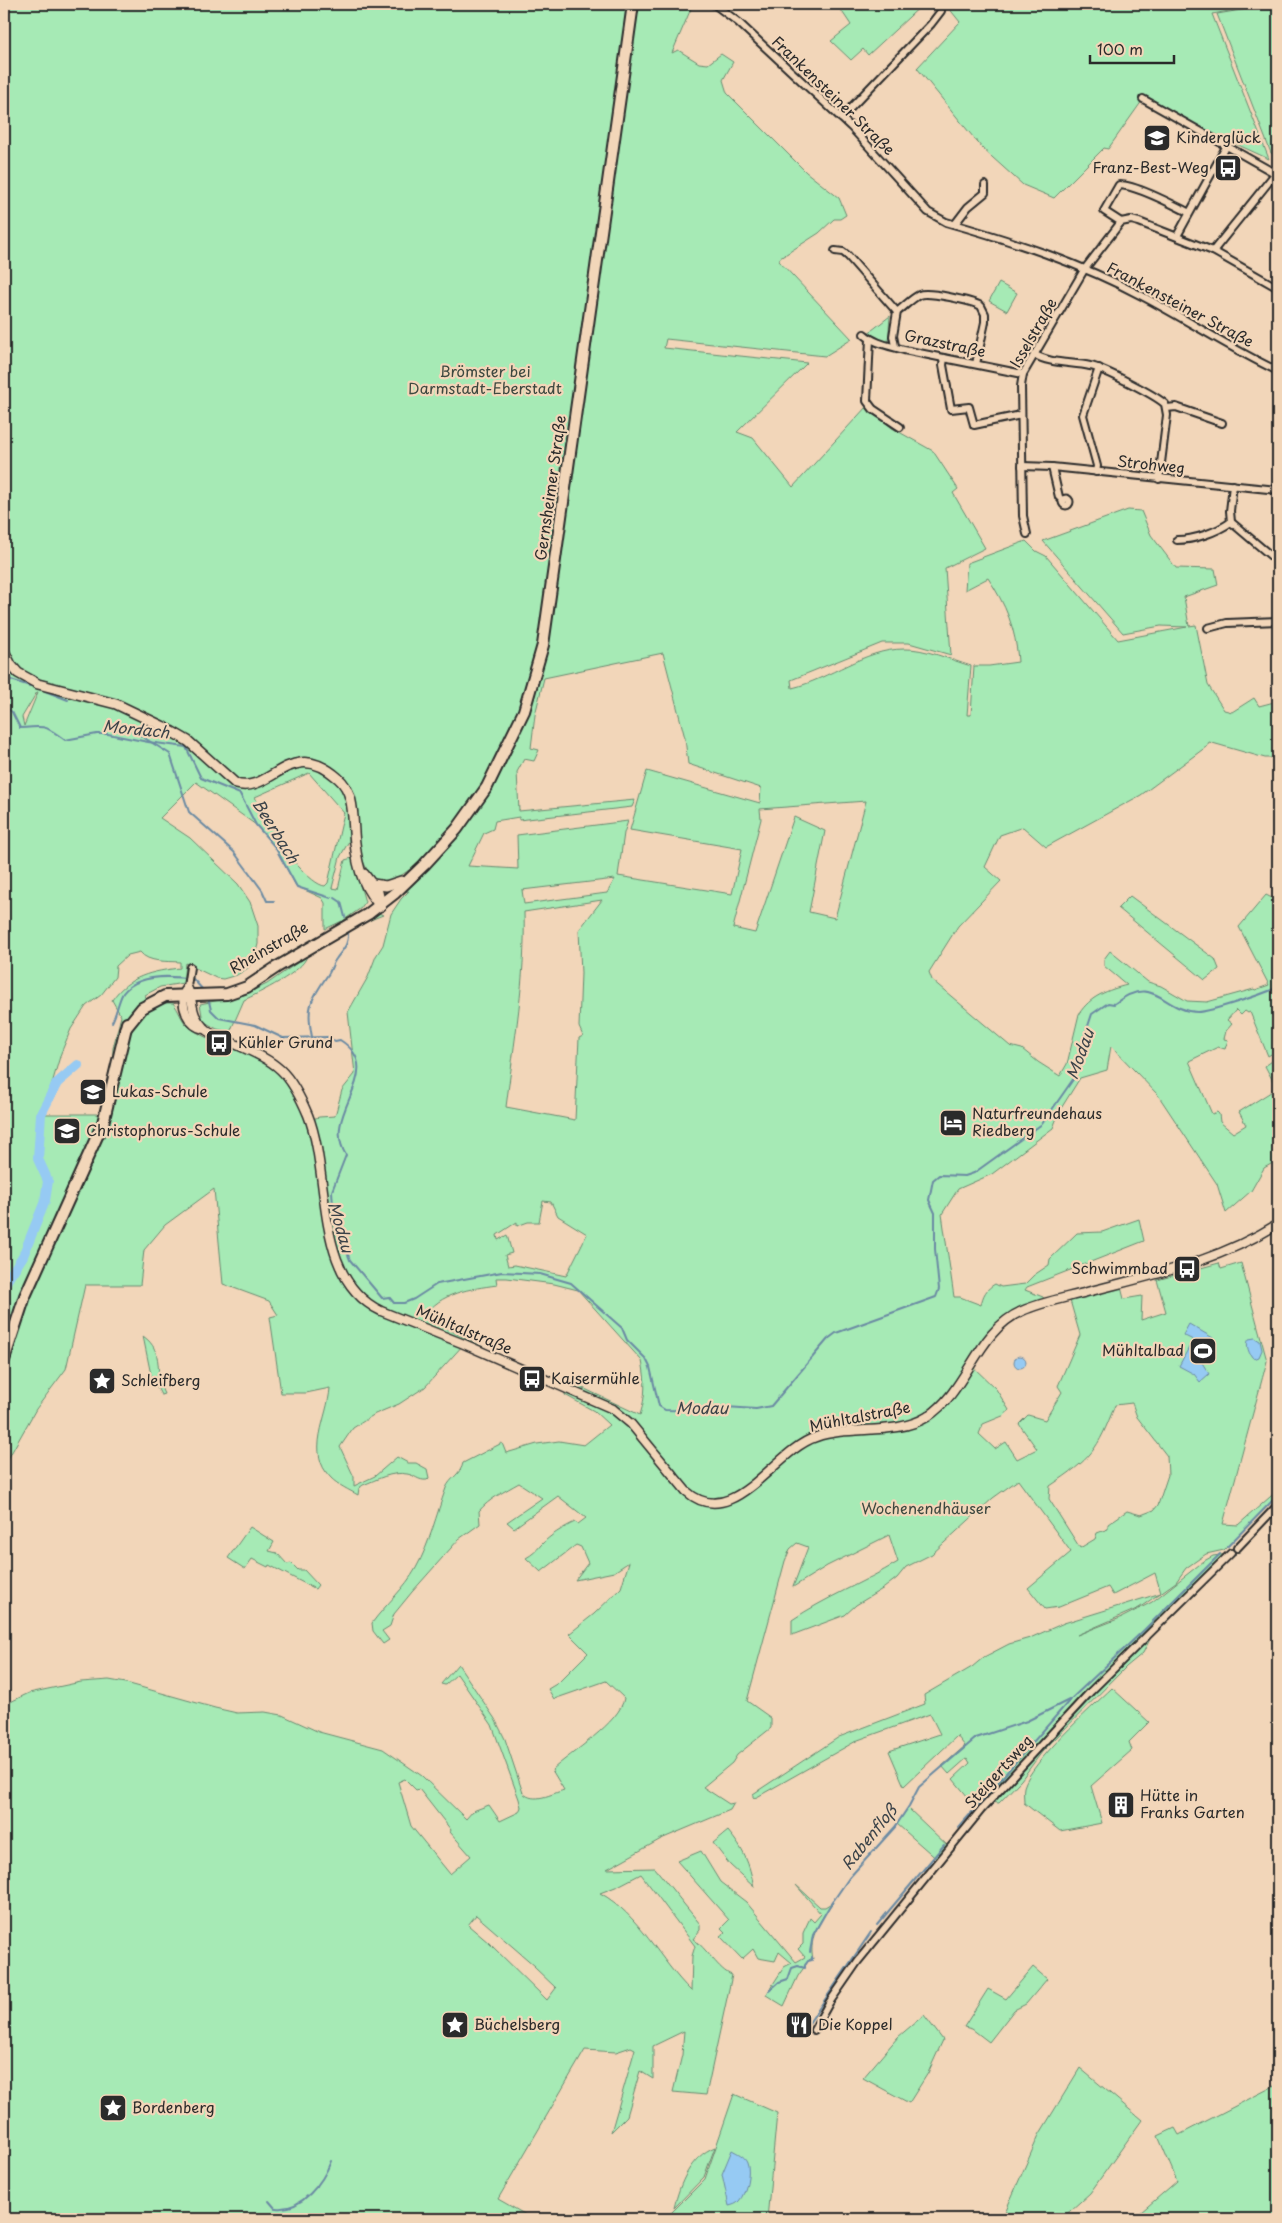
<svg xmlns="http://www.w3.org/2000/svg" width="1282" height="2223" font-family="'Playpen Sans',sans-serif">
<rect width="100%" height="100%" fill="#f2d6b9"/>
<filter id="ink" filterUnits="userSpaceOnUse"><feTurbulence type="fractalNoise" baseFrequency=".02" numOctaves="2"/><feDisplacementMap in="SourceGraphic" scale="10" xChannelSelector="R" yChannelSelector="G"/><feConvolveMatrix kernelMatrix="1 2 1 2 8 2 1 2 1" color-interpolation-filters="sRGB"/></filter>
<g filter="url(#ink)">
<g fill="#a6eab5" stroke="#688a70" fill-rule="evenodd">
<path d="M4,4H693L672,53L678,50L699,63L708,64L721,54L733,62L723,80L727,93L806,172L839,198L846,215L840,219H834L819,233L780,258L779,261L852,339L825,356L666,339L664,348L807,363L737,432L753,438L793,487L867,406L892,428L933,451L958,489L953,493L985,548L945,568L951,655L909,643H882L791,680L792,688C830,679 864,649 904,649C924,648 951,660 971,666L967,715H971L974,666H989L1018,662C1016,629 1006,605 988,578L965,590L967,563L1026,541L1036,551L1046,556L1118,640L1187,627L1161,626L1123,633L1043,541L1128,510L1141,511L1151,535L1176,568L1215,569L1218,585L1184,597L1189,626L1196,625L1208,685L1224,710L1232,712L1254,698L1259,706L1278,701V758H1265L1209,742L1206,747L1141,795L1046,847L1023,827L1000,835L985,867L1001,881L958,926L929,972L932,980L1010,1046L1022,1049L1038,1062L1060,1076L1067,1064L1079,1014C1090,996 1108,990 1127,985L1104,966V959L1110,951L1148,982L1161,986L1187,1001L1207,1002L1254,989L1255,990L1269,985L1239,927L1266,895L1274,899L1278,897V1050L1268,1056L1250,1012L1248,1013L1245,1011L1241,1015L1236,1010L1227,1020L1232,1024L1226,1031L1224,1039L1228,1040L1225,1049L1218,1047L1189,1061L1212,1114L1217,1112L1219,1114L1220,1122L1233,1133L1246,1125L1239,1112L1274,1090L1278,1098V1160L1264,1168L1251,1191L1226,1213L1217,1184L1158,1095L1111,1046L1107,1070L1080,1078L1060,1110L1053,1128L992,1174L958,1189L942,1214L954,1297H960L981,1305C983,1295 986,1289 995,1284L1001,1287L1025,1284L1034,1275L1049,1265L1050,1259L1077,1233L1102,1232L1139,1219L1144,1241L1027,1287L1025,1290L1043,1297L1045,1303L1008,1319L971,1365L996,1389L1009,1410L1005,1415L983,1424L979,1434L995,1449L1006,1442L1017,1459L1037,1449L1019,1424L1028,1415L1045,1420L1062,1392L1058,1386L1080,1335L1069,1297L1120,1283L1124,1299L1142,1296L1141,1320L1166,1312L1157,1280L1219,1263L1221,1269L1241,1263L1267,1361L1223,1524L1238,1525L1278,1490V1495L1224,1550L1206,1554L1186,1568L1176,1582L1139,1608L1077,1635L1123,1617L1152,1602L1204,1561L1213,1556L1227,1554L1157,1625L1143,1653L1126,1667L1042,1752L1021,1780L999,1803L988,1802L981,1810L973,1803L953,1779L970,1763L967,1758L949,1774L942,1766L965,1746L957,1736L904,1786L889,1751L940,1734L930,1714L858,1740L757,1797L753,1798V1794L839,1737L925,1704L924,1695L972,1667L984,1657L1009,1644L1030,1638L1064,1623L1161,1593L1155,1573L1113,1595L1108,1587L1059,1607L1045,1609L1028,1588L1071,1552L1018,1480L993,1498L932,1554L906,1567L897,1578L884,1588L856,1605L845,1615L792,1635V1620C826,1597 863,1583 898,1562L889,1535L827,1566L793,1587L808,1547L797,1543L790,1549L785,1561L747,1701L771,1718V1728L737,1755L732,1763L703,1787L729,1804L734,1803L730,1810L661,1839L607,1869L655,1868L700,1924V1930L693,1939C706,1947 719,1971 732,1975L706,2095L673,2092L682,2055L684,2031L653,2046V2079L640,2071L627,2116L611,2132L635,2049L631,2047L616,2052L585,2050L498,2199L533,2219H4V1705L29,1693L81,1682L109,1680L126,1683L215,1708L237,1713L265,1712L282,1715L319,1732L383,1749L422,1776L466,1819L473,1811L489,1805L500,1821L519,1812L521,1807L519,1799L492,1725L457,1674L445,1685L441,1684L458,1664L495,1719L505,1739L523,1793C534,1804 551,1794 564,1790L552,1770C570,1753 621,1722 624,1698L606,1681L554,1699L548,1689L558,1683L588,1653L569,1634L594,1614L621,1588L629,1562L614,1572L575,1580L588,1563L581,1547L576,1545L541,1572L526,1558C533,1554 536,1551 541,1545C549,1536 564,1527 575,1522L578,1524L586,1518L558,1496L514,1528L507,1522L542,1498L519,1483C505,1491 489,1499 479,1511L480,1524L459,1539L412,1592L394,1614L390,1626L382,1631L389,1640L383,1644L373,1631L372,1623C386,1604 405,1588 416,1568C430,1543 436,1515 446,1488C450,1478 461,1474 463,1463L502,1443L506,1453L537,1444L559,1441L584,1445L609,1425L594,1411L565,1395L566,1380L640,1415C646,1396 646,1380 642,1361L578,1290L554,1284L507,1278H496L497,1285C470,1289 440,1292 424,1317L493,1352L495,1357L464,1344L425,1387L399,1404L375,1414L353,1428L340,1447L354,1477V1486L375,1476L397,1457L408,1463H416L427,1469L429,1478L427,1480C418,1481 415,1475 407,1474C392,1471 376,1480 363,1485L359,1488L358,1495C349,1490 338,1485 331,1478C305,1452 328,1418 330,1388L306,1393H281L270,1317L278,1315L269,1301L223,1284L214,1189L165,1225L144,1250L140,1285H85L66,1369L36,1409L4,1466ZM663,653L685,738L688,764L761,788L760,803L647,771L630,830L742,849L732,894L618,876L624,833L628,821L517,835L518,869L468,866L484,833L493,829L495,821L519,817V820L632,807L635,800L519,811L517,772L524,759L534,761L539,750L531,748L535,715L544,678ZM37,692H38L24,726L22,717ZM309,773L344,813L328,883L325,886C311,885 283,849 275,837L278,833L265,817L255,797ZM196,782L256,825L275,847L296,886L322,898L325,903V929L342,921L343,931L383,915L377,912L344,930V920L361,908L365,902L352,858L345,860L338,889L332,888L340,857L349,841L352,806H357L358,812L356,815L360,854L368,872L376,881C397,884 412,867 427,855L403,890L405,892L409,891L401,899L391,914L383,945L376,956L368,977L348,1012L355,1074L342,1090L335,1116L319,1117L306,1121C299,1105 292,1083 278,1071C253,1050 215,1048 188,1026C181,1020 179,1010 173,1003H162L150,1007L145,995L160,987L183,983L185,963L216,978L223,979L237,975L248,968L254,959L258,944V926L250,902L238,884L190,838L160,818ZM866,801L835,918L809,912L825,831L794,817L755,933L733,928L761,819L760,809ZM615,879L607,893L524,904L522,890ZM602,900L579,930L581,973L579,1027L583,1036L579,1038L575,1120L506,1107C514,1043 526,977 524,912ZM140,952C148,963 168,961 180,962V968C153,971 128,976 112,1000L121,1016L113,1048L112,1076L100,1114H43L61,1053L71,1029L86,1006L101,995L115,977L116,966L128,955ZM543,1201L551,1202L558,1216L587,1234L566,1276L515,1265L508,1266L505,1255L512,1253L507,1235L498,1240L497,1235L517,1222V1226L528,1222H539ZM1132,1403L1137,1417L1167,1456L1168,1475L1158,1505L1154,1510L1141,1515L1127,1511L1108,1524V1529L1097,1533L1095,1539L1080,1548L1049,1499L1050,1486C1092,1458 1097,1451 1115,1405ZM405,1779L416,1790L419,1789L451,1830L450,1832L471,1856L450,1874L411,1826L398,1782ZM641,1874L695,1946L692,1956L691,1991C660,1961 639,1914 600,1893L618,1886ZM476,1915L535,1966L534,1967L556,1988L547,2000L489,1943L468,1925Z"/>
<path d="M837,4H923L868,55L863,49L851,60L831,41L851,25Z"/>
<path d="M939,4H1269L1212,14L1269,159L1142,101L1108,149L1104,148L1054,198L1023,185L982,148L917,68L960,22L948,7L945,10Z"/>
<path d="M1278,4V157L1271,153L1217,14Z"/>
<path d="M999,283L1017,293L1007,311L989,301Z"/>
<path d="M890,316L888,343L869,336L867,334Z"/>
<path d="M1130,896L1215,959L1219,969L1205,980L1118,908Z"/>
<path d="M307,956C303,972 259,993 244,1000L230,1032L217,1029L203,1021L200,1004L244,995L267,984Z"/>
<path d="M1278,1057V1087L1275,1085L1265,1066Z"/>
<path d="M143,1336C166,1352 153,1373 164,1394L161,1395L151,1375Z"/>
<path d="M250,1527L274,1542L269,1551L277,1553L287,1564L291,1563L298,1570H304L318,1585L315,1589L269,1565L268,1567L252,1559L245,1569L228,1558Z"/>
<path d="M1112,1688L1149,1722L1129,1742L1132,1750L1091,1786L1102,1823L1060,1831L1024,1803C1024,1798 1023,1792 1024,1787C1031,1762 1091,1708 1112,1688Z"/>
<path d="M908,1808L950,1848L939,1861L897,1824Z"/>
<path d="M728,1831C744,1850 749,1862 754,1887L730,1865L713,1843Z"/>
<path d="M701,1851L720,1882L746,1902L796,1962L805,1957L798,1949L803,1944V1933L810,1918L814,1922L821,1914L796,1885L820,1907H825L833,1902C821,1919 808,1937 813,1959H810L798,1976L784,2006L766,1995L784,1967L792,1963L779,1952L775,1961L758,1958L753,1949L742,1959L720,1936L725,1932L721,1928L729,1920L677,1861Z"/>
<path d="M1033,1967L1047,1979L1026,2004L1014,2010L989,2042L972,2029L964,2027L988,1989L1006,1999Z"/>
<path d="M924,2015L943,2040L928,2073L909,2103L863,2078L898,2037Z"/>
<path d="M1080,2068L1142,2120L1090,2193L1061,2219H1002L1039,2135Z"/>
<path d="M1278,2084V2219H1133L1177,2181L1158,2136L1175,2128L1179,2135Z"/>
<path d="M734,2094L777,2113L767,2219H665L705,2179Z"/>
<path d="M715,2147L704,2177L674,2208C680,2183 690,2157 715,2147Z"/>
</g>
<g fill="#96caf3" stroke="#6b8aa3">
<path d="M1189,1324L1213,1338L1201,1361L1209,1374L1200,1382L1194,1374L1179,1366L1193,1340L1183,1335Z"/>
<path d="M1255,1338L1260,1341L1262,1350L1259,1357L1254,1359C1249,1355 1245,1344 1249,1339Z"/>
<circle cx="1020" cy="1362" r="6"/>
<path d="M732,2150C737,2153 745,2156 747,2162C751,2171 746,2194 739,2201C737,2204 733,2205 729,2206L722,2174Z"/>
</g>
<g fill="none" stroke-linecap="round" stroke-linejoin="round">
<g stroke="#6b8aa3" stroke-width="2">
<path d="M4,669L11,680L30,686"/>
<path d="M45,691L68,700"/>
<path d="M4,707L12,712L20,728C46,727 42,723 65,740L97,734H108L148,742L186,747L201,778L240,794L256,825L275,847L297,887L331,898"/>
<path d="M130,729L170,754L189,812L234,852L262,890L267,901H274"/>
<path d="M335,898L341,902L345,917"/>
<path d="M208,997L211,1010L219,1018L255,1025L283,1038L328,1037L335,1041L340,1040C390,1072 319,1112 346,1155L332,1191L333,1206L341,1236L350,1260L382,1298L389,1297L394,1303H404L414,1299L437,1284L502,1272L540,1274L571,1283L622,1328L627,1340L646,1359L650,1367L659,1406L665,1410L704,1411L726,1407L756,1409L771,1406L828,1339L836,1333L936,1297L939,1289L935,1249V1213L929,1200L933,1180L939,1175L965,1176L974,1173L1042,1124L1074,1078L1085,1049L1084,1038L1092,1014L1108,1003L1114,1004C1156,972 1161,1011 1198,1012C1209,1012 1267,993 1278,987"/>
<path d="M112,1022C117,1013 118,1001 123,993C138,973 172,976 193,979L204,991"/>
<path d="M312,1037C306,1007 310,1001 327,976C331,971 332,964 336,959C343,949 349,945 348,932"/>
<path d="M1227,1547L1278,1495"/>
<path d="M959,1827L1069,1701"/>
<path d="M877,1925L944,1845"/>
<path d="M810,1952L813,1935L829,1907L849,1878L895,1827L909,1806L919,1787L976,1738L1027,1721L1071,1699L1144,1630L1220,1554"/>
<path d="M769,1991L779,1982L788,1979L792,1968L798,1966L805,1968V1965L808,1961L812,1960V1957"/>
<path d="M809,2023L871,1932"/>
<path d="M269,2201L275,2208"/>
<path d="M276,2208C302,2211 323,2182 331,2161"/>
<path d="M733,2219V2218"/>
</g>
<path stroke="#96caf3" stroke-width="10" d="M4,1285L23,1256L45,1201L48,1181L38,1159L41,1114L57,1083L78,1065"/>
<g stroke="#2b2b2b" stroke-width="10">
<g id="minor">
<path d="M714,4L738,22L851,127L928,212L946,222C1013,241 1080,263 1142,296C1188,320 1231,349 1278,371"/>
<path d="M1143,99L1278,175"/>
<path d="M841,118L931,24L941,11"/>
<path d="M1121,222L1104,211L1119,185C1136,185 1172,204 1188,212"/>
<path d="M955,224L968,207L985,193V185"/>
<path d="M1177,236L1226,147"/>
<path d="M835,251L843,252L848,256L897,312"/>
<path d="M1213,251L1275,174"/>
<path d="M864,334C875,344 891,346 904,350L1023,374"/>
<path d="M870,339L867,401L873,409L900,427"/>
<path d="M895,346L893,336L897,312C904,307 911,299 919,295C928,291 972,301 981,306L985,314V322L976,364"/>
<path d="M1034,354C1049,364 1072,362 1090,366C1103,368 1155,395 1165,404L1167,415L1159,479"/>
<path d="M944,358L943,365L951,409L969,407L974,425L1021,415"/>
<path d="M1167,408L1176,407L1222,423"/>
<path d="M1022,466L1052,467L1278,490"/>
<path d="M1052,467L1059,497L1063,501"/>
<path d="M1096,472L1097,466L1083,415L1099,368"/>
<path d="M1233,485L1230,511L1231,522L1277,561"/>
<circle cx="1066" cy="502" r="3.5"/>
<path d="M1027,534L1023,516L1021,386L1023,374L1084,270L1121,222L1131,220L1139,222L1213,251L1278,288"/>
<path d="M1177,540C1194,540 1217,532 1231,522"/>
<path d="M1208,628L1227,623L1278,621"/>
<path d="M187,987L190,967"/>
<path d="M1237,1548L1278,1505"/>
<path d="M814,2030L829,2003L858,1961L981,1810L1091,1691L1231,1553"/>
</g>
</g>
<g stroke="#2b2b2b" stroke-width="11">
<g id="tertiary">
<path d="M187,987C195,1003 189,1013 204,1028C211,1036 226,1040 235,1044C278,1063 289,1070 308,1115C332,1175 312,1278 381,1311L464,1344L613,1409L631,1424L686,1491C733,1533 773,1451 816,1437C850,1425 896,1436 927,1417C968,1391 976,1331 1022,1311C1042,1302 1065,1298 1087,1292C1156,1274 1217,1262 1278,1224"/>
<path d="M185,991C180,1006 188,1026 204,1029"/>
</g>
</g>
<g stroke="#2b2b2b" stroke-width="12">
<g id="secondary">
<path d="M4,651L11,665L18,673L38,684L116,704L162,726L188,741L236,784C272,794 290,736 338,778C356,793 352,821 355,843C357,865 364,890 381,906"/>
<path d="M364,874L378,892L381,906"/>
<path d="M373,884L386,886L401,881"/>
</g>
</g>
<g stroke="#2b2b2b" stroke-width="14">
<g id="primary">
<path d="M125,1029L142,1008L165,996L227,994L247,987L277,967L368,914L395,893L424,865L457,829L487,787L524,711L543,645L633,4"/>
<path d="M4,1360L25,1296L103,1123L127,1023"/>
</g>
</g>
<use href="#minor" stroke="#f2d6b9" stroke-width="6"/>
<use href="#tertiary" stroke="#f2d6b9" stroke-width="8"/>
<use href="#secondary" stroke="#f2d6b9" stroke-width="9"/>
<use href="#primary" stroke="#f2d6b9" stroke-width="10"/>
</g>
</g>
<defs>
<g id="school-square" transform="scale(1.4375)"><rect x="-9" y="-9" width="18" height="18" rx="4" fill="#2b2b2b" stroke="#f2d6b9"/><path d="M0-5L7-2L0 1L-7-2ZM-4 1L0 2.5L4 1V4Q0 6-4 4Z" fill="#fff"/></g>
<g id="bus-square" transform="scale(1.4375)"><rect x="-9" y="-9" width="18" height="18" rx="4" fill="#2b2b2b" stroke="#f2d6b9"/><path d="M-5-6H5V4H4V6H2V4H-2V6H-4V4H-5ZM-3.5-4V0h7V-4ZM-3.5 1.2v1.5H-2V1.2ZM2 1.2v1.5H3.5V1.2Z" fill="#fff"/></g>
<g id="hotel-square" transform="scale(1.4375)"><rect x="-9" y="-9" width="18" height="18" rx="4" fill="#2b2b2b" stroke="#f2d6b9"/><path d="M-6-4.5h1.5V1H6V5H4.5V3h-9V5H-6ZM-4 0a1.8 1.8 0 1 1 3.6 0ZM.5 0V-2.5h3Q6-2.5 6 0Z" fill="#fff"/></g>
<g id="stadium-square" transform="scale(1.4375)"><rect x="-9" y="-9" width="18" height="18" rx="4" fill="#2b2b2b" stroke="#f2d6b9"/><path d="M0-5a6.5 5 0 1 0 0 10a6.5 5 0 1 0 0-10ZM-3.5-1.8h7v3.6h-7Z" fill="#fff"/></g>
<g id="sight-square" transform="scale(1.4375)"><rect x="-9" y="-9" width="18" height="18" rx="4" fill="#2b2b2b" stroke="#f2d6b9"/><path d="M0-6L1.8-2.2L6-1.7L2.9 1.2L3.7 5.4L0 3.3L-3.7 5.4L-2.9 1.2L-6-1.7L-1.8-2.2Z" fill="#fff"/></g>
<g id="building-square" transform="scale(1.4375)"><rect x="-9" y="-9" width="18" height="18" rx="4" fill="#2b2b2b" stroke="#f2d6b9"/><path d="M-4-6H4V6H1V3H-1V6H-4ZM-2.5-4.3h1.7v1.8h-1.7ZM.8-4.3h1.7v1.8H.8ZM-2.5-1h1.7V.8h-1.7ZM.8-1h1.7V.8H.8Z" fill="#fff"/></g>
<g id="restaurant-square" transform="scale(1.4375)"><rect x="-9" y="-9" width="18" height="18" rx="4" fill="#2b2b2b" stroke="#f2d6b9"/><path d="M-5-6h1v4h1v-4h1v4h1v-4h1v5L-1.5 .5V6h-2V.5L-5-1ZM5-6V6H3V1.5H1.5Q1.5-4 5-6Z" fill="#fff"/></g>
</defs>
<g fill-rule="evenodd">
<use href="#school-square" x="1157" y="138"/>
<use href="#bus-square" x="1228" y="168"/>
<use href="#bus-square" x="219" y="1043"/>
<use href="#school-square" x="93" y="1092"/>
<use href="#hotel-square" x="953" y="1123"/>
<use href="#school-square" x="67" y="1131"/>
<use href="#bus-square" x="1187" y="1269"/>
<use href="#stadium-square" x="1203" y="1351"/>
<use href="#bus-square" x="532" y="1379"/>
<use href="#sight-square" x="102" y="1381"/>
<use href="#building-square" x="1121" y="1805"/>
<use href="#sight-square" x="455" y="2025"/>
<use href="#restaurant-square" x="799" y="2025"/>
<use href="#sight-square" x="113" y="2108"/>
</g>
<g text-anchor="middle" stroke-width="4.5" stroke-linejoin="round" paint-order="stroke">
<g font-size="15" fill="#2b2b2b" stroke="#f2d6b9">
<text transform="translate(833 96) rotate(44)" y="5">Frankensteiner Straße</text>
<text transform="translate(1180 305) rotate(28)" y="5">Frankensteiner Straße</text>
<text transform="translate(1034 333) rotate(-60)" y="5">Isselstraße</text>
<text transform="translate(945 344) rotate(12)" y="5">Grazstraße</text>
<text transform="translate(1151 465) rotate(6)" y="5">Strohweg</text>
<text transform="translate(551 488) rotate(-82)" y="5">Gernsheimer Straße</text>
<text transform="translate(269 948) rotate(-30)" y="5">Rheinstraße</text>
<text transform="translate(464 1330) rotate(23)" y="5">Mühltalstraße</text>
<text transform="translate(860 1417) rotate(-11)" y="5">Mühltalstraße</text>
<text transform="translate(999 1772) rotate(-48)" y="5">Steigertsweg</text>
</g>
<g font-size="15" fill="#2b2b2b" stroke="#f2d6b9" text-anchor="start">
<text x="1176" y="143">Kinderglück</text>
<text x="1209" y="173" text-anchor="end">Franz-Best-Weg</text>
<text x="238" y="1048">Kühler Grund</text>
<text x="112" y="1097">Lukas-Schule</text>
<text x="972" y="1119">Naturfreundehaus<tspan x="972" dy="17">Riedberg</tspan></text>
<text x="86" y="1136">Christophorus-Schule</text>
<text x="1168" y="1274" text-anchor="end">Schwimmbad</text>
<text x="1184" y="1356" text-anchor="end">Mühltalbad</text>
<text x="551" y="1384">Kaisermühle</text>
<text x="121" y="1386">Schleifberg</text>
<text x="1140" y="1801">Hütte in<tspan x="1140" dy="17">Franks Garten</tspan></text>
<text x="474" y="2030">Büchelsberg</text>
<text x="818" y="2030">Die Koppel</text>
<text x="132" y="2113">Bordenberg</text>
</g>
<g font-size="15" fill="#3d4840" stroke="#f2d6b9">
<text x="485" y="377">Brömster bei<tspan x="485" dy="17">Darmstadt-Eberstadt</tspan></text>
<text x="926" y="1514">Wochenendhäuser</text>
</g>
<g font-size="16" font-style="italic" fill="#3b4349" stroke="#f2d6b9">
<text transform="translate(136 729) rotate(6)" y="6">Mordach</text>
<text transform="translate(276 831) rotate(58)" y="6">Beerbach</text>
<text transform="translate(1080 1054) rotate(-70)" y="6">Modau</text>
<text transform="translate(341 1227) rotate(74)" y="6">Modau</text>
<text x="702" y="1414">Modau</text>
<text transform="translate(869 1837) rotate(-51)" y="6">Rabenfloß</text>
</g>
</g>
<rect width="1282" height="2223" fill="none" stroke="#f2d6b9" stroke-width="20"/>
<rect x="10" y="10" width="1262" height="2203" fill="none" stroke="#2b2b2b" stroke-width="2" filter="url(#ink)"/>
<path d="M1090 55v8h84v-8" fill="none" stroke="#2b2b2b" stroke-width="2.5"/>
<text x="1097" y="55" font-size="15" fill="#2b2b2b" stroke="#f2d6b9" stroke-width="4" paint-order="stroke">100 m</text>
</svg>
